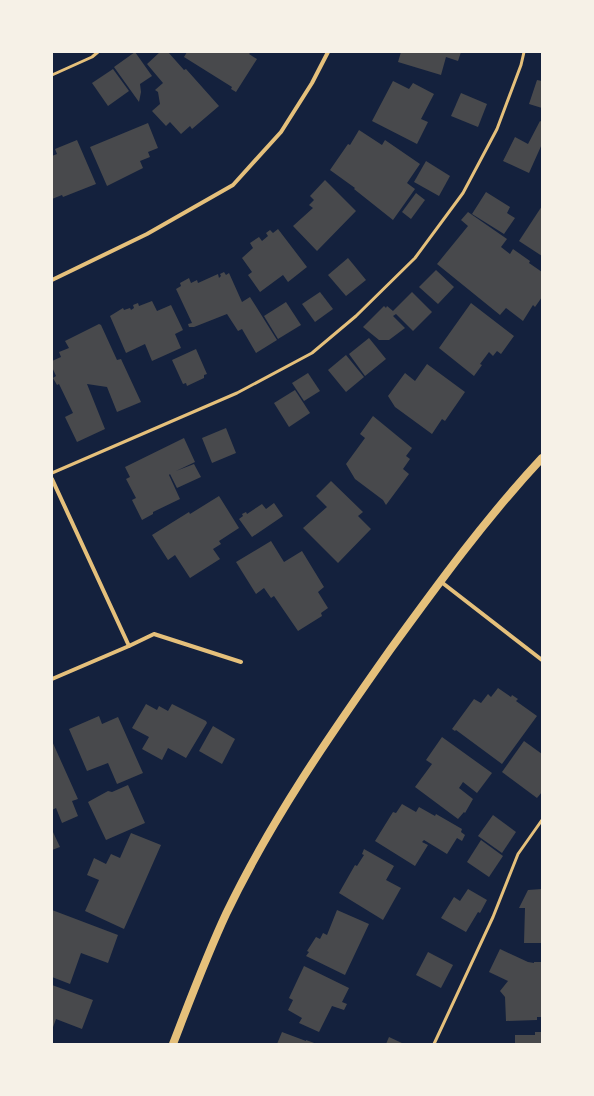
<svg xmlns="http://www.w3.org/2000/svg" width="594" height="1096" font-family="Arial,sans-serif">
<rect width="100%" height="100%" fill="#14213d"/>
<g fill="#48494c">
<path d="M135,52L152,76L140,84L141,92L139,102L114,67Z"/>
<path d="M160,52H168L184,70L186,69L219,106L192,129L190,126L181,134L170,122L166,126L152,111L160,104L158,92L155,90L163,83L147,64Z"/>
<path d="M187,52H251L249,54L257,59L236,92L231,89L232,87L184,57Z"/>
<path d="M401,52H461L458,61L446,57L441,75L398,62Z"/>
<path d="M113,69L129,91L108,106L92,83Z"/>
<path d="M537,80L542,81V108L529,104Z"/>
<path d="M393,81L409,89L413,83L434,94L421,119L428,122L417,144L372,121Z"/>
<path d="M461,93L487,104L478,127L451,116Z"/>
<path d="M540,121L542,122V144L529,173L503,161L515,137L528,144Z"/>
<path d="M148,123L158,148L148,152L150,157L140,161L143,168L107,186L90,147Z"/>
<path d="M359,130L382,145L385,140L420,164L407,183L415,189L393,220L354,189L355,188L330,170L348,144L350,145Z"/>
<path d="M77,140L96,184L63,197L62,195L52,199V156L57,154L55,149Z"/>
<path d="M426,161L450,176L439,196L414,182Z"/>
<path d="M325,180L356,211L317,251L293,226L313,208L309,205L314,200L310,196Z"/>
<path d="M486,192L510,207L507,213L515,218L504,234L472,214Z"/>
<path d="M416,193L425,200L411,219L402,212Z"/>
<path d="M542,206V256L519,241Z"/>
<path d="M468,212L507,239L501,247L510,254L513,249L530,261L529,263L542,272V297L535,307L533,305L523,321L506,308L500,315L437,264L468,226L461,220Z"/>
<path d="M278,229L307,267L288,282L283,275L260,292L248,275L252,272L242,258L253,248L250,243L259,237L262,241L268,236L266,233L270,230L273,233Z"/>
<path d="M348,258L366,280L346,296L328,275Z"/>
<path d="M436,270L454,287L438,304L419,287Z"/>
<path d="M224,272L226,275L229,273L242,302L250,297L277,340L256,353L242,329L238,331L227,314L194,327H189L188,324L192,323L176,289L181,286L180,283L189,278L191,283L197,280L198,283L218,274L219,278L221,276L220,274Z"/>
<path d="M320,292L333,309L315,322L302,304Z"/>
<path d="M412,292L432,312L413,331L396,314L393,316L405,328L389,340H379L363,327L384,306L386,308L387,306L393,311Z"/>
<path d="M152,301L157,311L171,305L183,330L175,334L181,348L152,361L145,344L126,353L110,316L123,308L124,310L130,308L131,310L134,308L133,305L138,303L139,306Z"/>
<path d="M286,302L301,325L278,339L264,316Z"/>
<path d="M471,303L514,336L501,354L497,351L493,356L489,352L480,364L482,365L474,376L439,348Z"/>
<path d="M99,324L101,325L117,360L121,359L141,402L117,412L107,387L87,384L105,429L77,442L65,417L73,413L59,384L57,385L53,378L56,376L52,367V361L61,357L59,352L69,348L65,341Z"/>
<path d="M369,338L386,359L365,376L349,354Z"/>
<path d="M196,349L207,374L204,375V378L187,386L186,383L183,384L172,360Z"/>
<path d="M346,355L364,377L346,392L328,370Z"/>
<path d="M427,364L465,392L445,421L442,419L432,434L395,407L388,396L405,373L415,381Z"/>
<path d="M308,373L320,391L304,401L292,383Z"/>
<path d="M295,390L310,413L289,427L274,403Z"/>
<path d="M373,416L412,448L406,456L410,459L403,469L409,474L386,505L383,500L355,479L346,464L365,438L360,434Z"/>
<path d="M226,428L236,453L212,463L202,438Z"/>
<path d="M184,438L195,462L176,471L194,464L201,477L177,488L170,474L169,475L180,499L153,512V514L142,520L132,500L136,498L126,479L130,477L125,467Z"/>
<path d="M331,481L363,512L358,516L371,529L338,563L303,528L327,507L316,496Z"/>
<path d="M219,496L239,528L219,541L221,544L213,549L220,559L190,578L175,555L168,560L152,535L189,512L190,514Z"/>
<path d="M274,503L283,516L252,537L239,519L243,516L242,514L246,512L247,514L262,504L266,509Z"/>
<path d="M271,541L284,562L302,551L324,587L318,592L328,608L321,613L322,616L298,631L274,596L271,598L264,588L256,594L236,562Z"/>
<path d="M498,688L511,697L512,695L518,699L516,701L537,716L502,764L456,730L455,731L452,729L474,699L481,703L488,694L491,697Z"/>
<path d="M146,704L157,710L159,706L168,711L172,704L206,721L207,723L186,758L168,748L162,760L142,749L149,737L132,728Z"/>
<path d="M99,716L102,724L118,717L143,773L117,784L108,763L87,771L69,729Z"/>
<path d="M213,726L235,739L222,764L199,751Z"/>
<path d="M442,737L492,773L477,793L463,782L459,788L473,799L465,813L464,812L458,819L415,787L432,764L426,760Z"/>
<path d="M52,741L78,799L72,801L78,816L62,823L56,808L52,810Z"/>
<path d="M524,741L542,754V792L537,798L502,772Z"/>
<path d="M128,785L145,823L106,840L88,802L108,791L112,792Z"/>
<path d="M402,804L416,812L419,807L435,816L436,814L462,829L461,832L465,835L462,841L457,838L447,854L424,840L422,842L428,845L415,866L375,841L393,812L396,813Z"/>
<path d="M493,815L516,832L502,853L478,836Z"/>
<path d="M52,830L60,847L52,850Z"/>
<path d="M131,833L161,845L124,929L85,911L99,880L87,875L94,858L106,864L111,854L120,858Z"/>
<path d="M481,840L503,856L489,877L467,862Z"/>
<path d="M364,849L394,866L386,880L401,888L383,920L339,893L355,865L357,866L364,855L362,854Z"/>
<path d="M468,889L487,900L480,913L478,912L466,932L441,918L454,897L460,901Z"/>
<path d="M542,889V943H524L525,908H519L528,890Z"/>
<path d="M52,910L118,935L108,963L81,953L70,984L52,977Z"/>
<path d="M337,910L369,924L345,975L306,956L309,952L307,951L316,937L320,939L323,933L327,935Z"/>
<path d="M500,949L528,962L534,963V962H542V1017H537V1020L506,1021L505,997L500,991L508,981L489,972Z"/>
<path d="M428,952L453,965L441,988L416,975Z"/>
<path d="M304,966L349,988L342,1002L347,1004L344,1010L332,1006L319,1032L299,1023L302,1018L288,1010L293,1000L289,998Z"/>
<path d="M52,985L93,1000L82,1029L56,1019L52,1030Z"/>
<path d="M282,1032L306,1041V1040L317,1044H277Z"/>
<path d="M535,1032H542V1044H515V1035H535Z"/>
<path d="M389,1037L404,1044H386Z"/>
</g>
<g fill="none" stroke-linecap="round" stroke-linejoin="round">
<g stroke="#e5c07b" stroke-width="3">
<path d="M52,75L92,57L98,52"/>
<path d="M52,473L237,393L312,353L356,316L415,258L463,193L497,129L521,65L524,52"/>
<path d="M434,1044L493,917L518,854L542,820"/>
</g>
<g stroke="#e5c07b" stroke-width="4">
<path d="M52,280L147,234L233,185L281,132L312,83L328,52"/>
<path d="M52,479L129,646L154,634L241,662"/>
<path d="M440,581L542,660"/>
<path d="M52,679L129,646"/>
</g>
<path stroke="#e5c07b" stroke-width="8" d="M173,1044C190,1000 206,957 226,914C271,820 330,735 390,650C438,584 486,518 542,458"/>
</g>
<rect width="594" height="1096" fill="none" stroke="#f6f1e7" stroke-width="106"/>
</svg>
